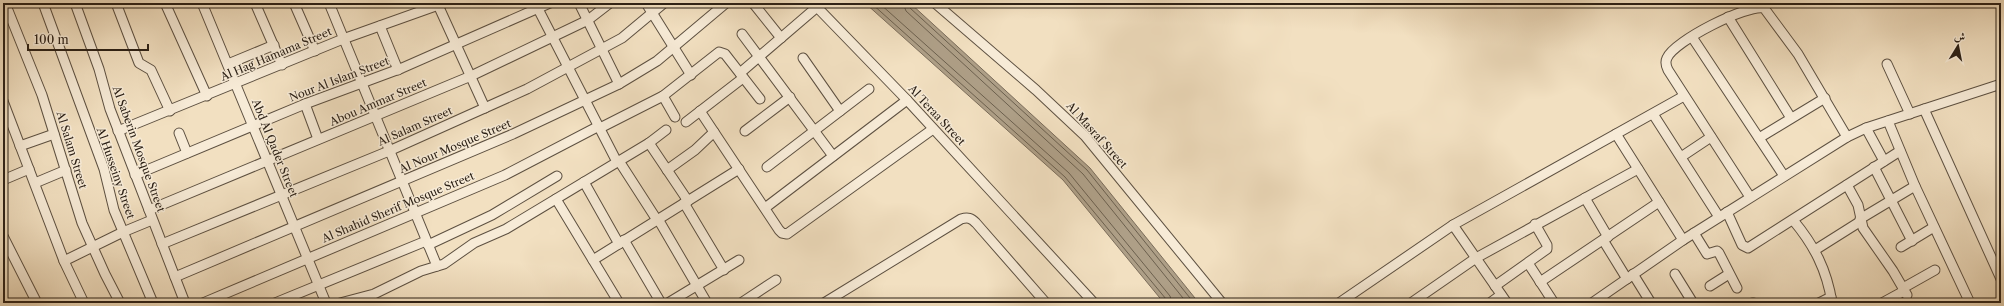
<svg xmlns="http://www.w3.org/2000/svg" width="2004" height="306" font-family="'Libre Caslon Text',Amiri,serif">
<rect width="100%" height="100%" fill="#f2e0c1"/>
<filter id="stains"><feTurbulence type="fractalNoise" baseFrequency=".005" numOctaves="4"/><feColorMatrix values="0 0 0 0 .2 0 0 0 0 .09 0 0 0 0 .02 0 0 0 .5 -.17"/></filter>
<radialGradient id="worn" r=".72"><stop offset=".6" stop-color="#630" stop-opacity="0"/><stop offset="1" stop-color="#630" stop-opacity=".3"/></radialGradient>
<path fill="#ae9f87" stroke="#7a6c5a" d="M865,3H910L1090,168L1199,303H1164L1063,180Z"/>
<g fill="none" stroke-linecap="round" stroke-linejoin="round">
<g stroke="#6c604e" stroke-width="1">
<path d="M871,3L1065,177L1166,299L1167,303"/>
<path d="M879,3L1069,173L1170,296L1172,303"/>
<path d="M903,3L906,11L1083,174L1187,303"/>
<path d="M908,3L910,8L1087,170L1194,303"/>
</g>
<g stroke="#5d5041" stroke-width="11">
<g id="minor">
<path d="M5,3L42,95L82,223L105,274L120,303"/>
<path d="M43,3L104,169L114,210L153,303"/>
<path d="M75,3L99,69L110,109L185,303"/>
<path d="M116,3L139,63L151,70L170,111"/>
<path d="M165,3L207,96"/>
<path d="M202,3L326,303"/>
<path d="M255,3L282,65"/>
<path d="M294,3L315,51"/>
<path d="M329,3L437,266"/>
<path d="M535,3L617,162"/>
<path d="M579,3L619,84"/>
<path d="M646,3L691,75"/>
<path d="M753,3L781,38"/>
<path d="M813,3L907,100L1094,303"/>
<path d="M935,3L1036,90L1085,136L1222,303"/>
<path d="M438,5L485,108"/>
<path d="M1728,17L1791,118"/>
<path d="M380,26L398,70"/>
<path d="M742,34L833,156"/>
<path d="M1692,37L1784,176"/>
<path d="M803,58L840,111"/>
<path d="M228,64L274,45"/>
<path d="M1887,64L1910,114"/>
<path d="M740,73L817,7"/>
<path d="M663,96L675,117"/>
<path d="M3,101L64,261L84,303"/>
<path d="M305,104L318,139"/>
<path d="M1924,109L2001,279"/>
<path d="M700,111L779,230L782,233L787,234L933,129"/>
<path d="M1653,114L1719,217"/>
<path d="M1888,121L1915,186L1970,303"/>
<path d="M686,122L743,78"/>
<path d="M600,128L663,96L719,52L725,54L760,99"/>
<path d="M1866,128L1884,161"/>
<path d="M118,131L343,39L444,3"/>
<path d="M745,131L790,97"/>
<path d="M179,133L187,153"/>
<path d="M1616,134L1683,240"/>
<path d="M1759,138L1825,98"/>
<path d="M649,143L688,201"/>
<path d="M20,146L54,134"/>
<path d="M1681,157L1711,137"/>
<path d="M619,161L657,220"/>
<path d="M767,167L869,89"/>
<path d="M1874,167L1912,241"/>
<path d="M667,170L695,150L714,132"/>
<path d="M135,175L305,104L402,68L550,3"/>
<path d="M3,180L29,169"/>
<path d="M584,182L619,244"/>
<path d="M35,183L66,170"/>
<path d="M1847,185L1858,205L1863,228L1893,271L1907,295"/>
<path d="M1750,197L1668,70C1666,66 1665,62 1667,58C1674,41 1747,4 1764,8L1798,54L1847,137"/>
<path d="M1585,198L1608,237"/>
<path d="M556,199L619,303"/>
<path d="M684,203L724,270"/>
<path d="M765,208L907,100"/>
<path d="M149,210L471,76L588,20L610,3"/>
<path d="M1727,212L1742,245L1748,248L1900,151"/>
<path d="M658,219L707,303"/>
<path d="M1860,219L1915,186"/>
<path d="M1793,220C1814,245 1827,270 1832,303"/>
<path d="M1453,225L1507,303"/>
<path d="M1694,233L1707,254L1717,251L1719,253L1737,288"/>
<path d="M3,236L37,303"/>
<path d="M624,240L661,303"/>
<path d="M1603,240L1627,279"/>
<path d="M162,244L389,151L527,89L622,38L664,3"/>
<path d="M428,245L492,215L557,176"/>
<path d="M1901,247L1934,227"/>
<path d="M1815,250L1861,221"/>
<path d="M593,260L739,169"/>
<path d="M64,261L123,232L152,220"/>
<path d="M1528,263L1554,303"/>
<path d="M1633,274L1651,303"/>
<path d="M1675,274L1693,303"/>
<path d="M175,277L513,134L619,84L657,61L726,3"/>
<path d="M1540,282L1659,202"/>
<path d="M1495,286L1547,249V245L1535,224"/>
<path d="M1710,286L1729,274"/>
<path d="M1903,288L1935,270"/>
<path d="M203,303L505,175L599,126"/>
<path d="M275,303L426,241"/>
<path d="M340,303L374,294L421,271L444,264L474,243L506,229L649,143L666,130"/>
<path d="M668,303L739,260"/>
<path d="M741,303L776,280"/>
<path d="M824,303L961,219C968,217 971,218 976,223L1046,303"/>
<path d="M1339,303L1453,225L1684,96"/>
<path d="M1411,303L1476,258L1638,169"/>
<path d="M1490,303L1501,295"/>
<path d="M1592,303L1683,240L1847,137L1866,128L2001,84"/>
<path d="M1752,303H1754"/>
<path d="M1819,303L1831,297"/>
<path d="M1882,303L1904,291"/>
</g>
</g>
<use href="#minor" stroke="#f7ebd7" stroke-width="9"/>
</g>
<g text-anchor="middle" stroke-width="3" stroke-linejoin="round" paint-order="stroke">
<g font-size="11" fill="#2b2016" stroke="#f7ebd7">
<text transform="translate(276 54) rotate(-23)" y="4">Al Hag Hamama Street</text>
<text transform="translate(339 79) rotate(-21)" y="4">Nour Al Islam Street</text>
<text transform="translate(378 102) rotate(-23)" y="4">Abou Ammar Street</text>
<text transform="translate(937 115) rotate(47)" y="4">Al Teraa Street</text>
<text transform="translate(415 126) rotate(-24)" y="4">Al Salam Street</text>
<text transform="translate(1097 135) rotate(48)" y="4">Al Masraf Street</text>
<text transform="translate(455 146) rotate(-23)" y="4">Al Nour Mosque Street</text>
<text transform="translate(275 148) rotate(68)" y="4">Abd Al Qader Street</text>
<text transform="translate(139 149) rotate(70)" y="4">Al Saberin Mosque Street</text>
<text transform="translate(72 150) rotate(73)" y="4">Al Salam Street</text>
<text transform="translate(116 173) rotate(71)" y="4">Al Husseiny Street</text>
<text transform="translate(398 207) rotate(-23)" y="4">Al Shahid Sherif Mosque Street</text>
</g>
</g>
<rect width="2004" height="306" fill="none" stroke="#f2e0c1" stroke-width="16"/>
<rect x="4" y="4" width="1996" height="298" fill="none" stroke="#2b2016" stroke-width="2"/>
<rect x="8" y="8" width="1988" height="290" fill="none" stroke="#2b2016"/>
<g transform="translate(1958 46) rotate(10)" stroke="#f7ebd7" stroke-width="3" paint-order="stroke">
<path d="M0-3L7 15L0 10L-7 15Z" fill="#2b2016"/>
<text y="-6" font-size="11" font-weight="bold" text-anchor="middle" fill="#2b2016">ش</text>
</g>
<path d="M28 44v6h120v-6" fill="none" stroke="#2b2016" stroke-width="2"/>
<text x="34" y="44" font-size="12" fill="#2b2016" stroke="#f7ebd7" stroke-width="3" paint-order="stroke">100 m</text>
<rect width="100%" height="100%" filter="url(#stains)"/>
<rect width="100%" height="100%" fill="url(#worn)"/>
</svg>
